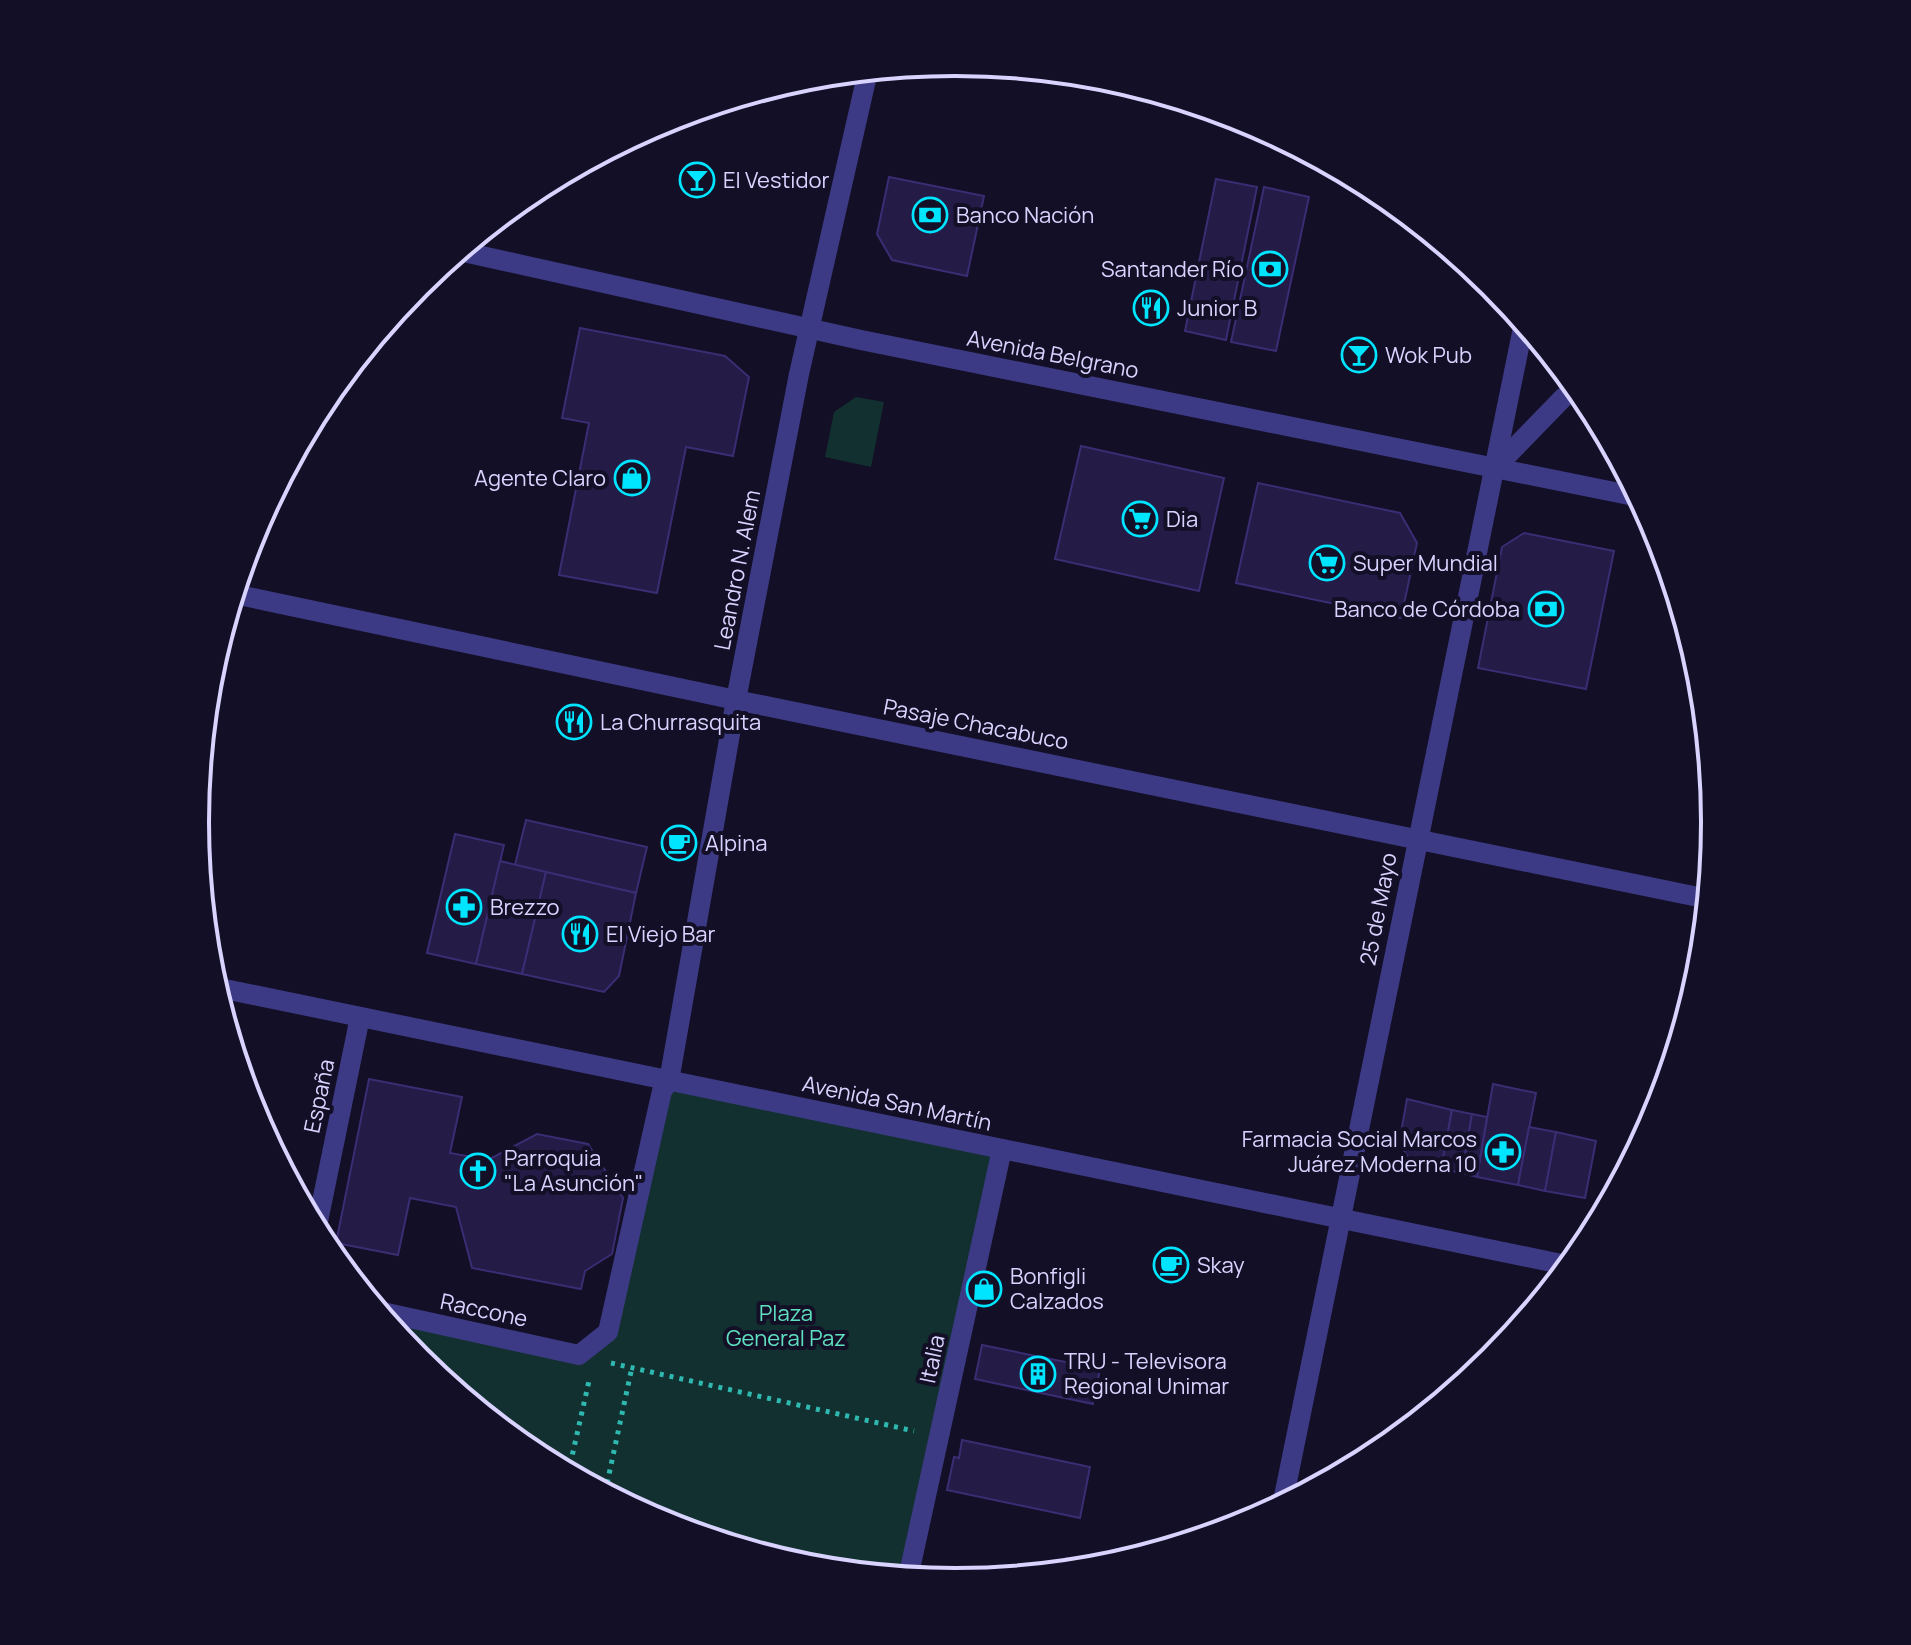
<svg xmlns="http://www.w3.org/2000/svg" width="1911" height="1645" font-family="Manrope,sans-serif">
<rect width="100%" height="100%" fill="#130f26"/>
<g fill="#12302f">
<path d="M856,397L884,402L871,467L825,457L834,412Z"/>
<path d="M677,1075L1000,1146L905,1578L807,1568L664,1525L533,1455L417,1360L381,1315L580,1359L609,1336L663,1092Z"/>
</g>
<g fill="#241b47" stroke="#3b2d73" stroke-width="2">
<path d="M889,177L984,196L967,276L892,260L877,234Z"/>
<path d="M1216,179L1257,187L1226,340L1185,331Z"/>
<path d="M1264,187L1309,197L1276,351L1231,342Z"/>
<path d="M580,328L725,356L749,377L733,456L686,447L657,593L559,575L589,423L562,418Z"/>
<path d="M1081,446L1224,478L1199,591L1055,559Z"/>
<path d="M1258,483L1400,513L1417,543L1401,618L1236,583Z"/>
<path d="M1524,533L1614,551L1586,689L1478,668L1502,547Z"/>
<path d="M526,820L647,847L636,893L515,865Z"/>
<path d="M455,834L504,845L476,964L427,953Z"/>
<path d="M500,861L546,872L522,974L476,964Z"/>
<path d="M546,872L636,893L619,976L604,992L522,974Z"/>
<path d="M369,1079L462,1097L450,1153L488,1160L537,1134L588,1144L623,1198L612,1254L585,1271L581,1289L472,1268L456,1207L410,1198L398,1255L336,1243Z"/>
<path d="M1493,1084L1536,1093L1518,1185L1477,1177Z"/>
<path d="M1407,1099L1452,1110L1441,1169L1412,1163L1399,1143Z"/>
<path d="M1452,1110L1472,1114L1462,1173L1441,1169Z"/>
<path d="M1472,1114L1487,1117L1477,1177L1462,1173Z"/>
<path d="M1529,1127L1556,1132L1545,1191L1518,1185Z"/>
<path d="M1556,1132L1596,1141L1585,1198L1545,1191Z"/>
<path d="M982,1345L1100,1369L1093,1404L975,1379Z"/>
<path d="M962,1440L1090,1467L1080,1518L947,1490L954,1457L959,1458Z"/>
<path d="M1066,1558L1109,1567L1063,1572Z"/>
</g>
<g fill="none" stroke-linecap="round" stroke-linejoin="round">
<g stroke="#2fb8b0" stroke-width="5" stroke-dasharray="4 6" stroke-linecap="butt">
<path d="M611,1363L914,1431"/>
<path d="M568,1474L589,1381"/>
<path d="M605,1493L632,1367"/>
</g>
<g stroke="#3d3a85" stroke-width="20">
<path d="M459,251L861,340L1639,497"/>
<path d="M1495,468L1564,397"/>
<path d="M234,594L736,700L1708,899"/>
<path d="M215,987L1571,1266"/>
<path d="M316,1231L360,1017"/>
<path d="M378,1311L579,1355L608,1332L657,1113L662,1091L669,1081L736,700L799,374L868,71"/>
<path d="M1282,1506L1524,323"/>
<path d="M908,1578L1002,1149"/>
</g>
</g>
<defs>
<g id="bar-ring" transform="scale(1.8)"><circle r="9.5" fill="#130f26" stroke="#00e5ff" stroke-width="1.5"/><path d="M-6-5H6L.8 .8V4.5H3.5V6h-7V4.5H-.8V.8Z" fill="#00e5ff"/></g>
<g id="bank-ring" transform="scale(1.8)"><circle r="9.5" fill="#130f26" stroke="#00e5ff" stroke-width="1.5"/><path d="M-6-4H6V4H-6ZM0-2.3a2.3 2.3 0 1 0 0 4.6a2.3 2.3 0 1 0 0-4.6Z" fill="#00e5ff"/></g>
<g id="restaurant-ring" transform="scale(1.8)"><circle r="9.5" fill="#130f26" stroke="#00e5ff" stroke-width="1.5"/><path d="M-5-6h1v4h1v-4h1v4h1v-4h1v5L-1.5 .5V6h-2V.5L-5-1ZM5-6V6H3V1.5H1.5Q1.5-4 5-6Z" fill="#00e5ff"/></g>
<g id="shop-ring" transform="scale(1.8)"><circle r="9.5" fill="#130f26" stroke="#00e5ff" stroke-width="1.5"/><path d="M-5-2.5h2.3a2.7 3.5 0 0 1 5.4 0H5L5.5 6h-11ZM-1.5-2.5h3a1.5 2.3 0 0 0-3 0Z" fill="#00e5ff"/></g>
<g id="supermarket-ring" transform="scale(1.8)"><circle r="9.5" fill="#130f26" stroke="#00e5ff" stroke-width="1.5"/><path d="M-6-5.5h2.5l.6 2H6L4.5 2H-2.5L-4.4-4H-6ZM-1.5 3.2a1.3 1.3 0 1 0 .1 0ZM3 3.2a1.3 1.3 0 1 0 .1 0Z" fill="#00e5ff"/></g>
<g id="cafe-ring" transform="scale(1.8)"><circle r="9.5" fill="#130f26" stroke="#00e5ff" stroke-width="1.5"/><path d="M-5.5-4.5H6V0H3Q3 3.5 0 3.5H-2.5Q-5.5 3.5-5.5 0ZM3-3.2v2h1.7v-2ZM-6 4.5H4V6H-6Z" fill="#00e5ff"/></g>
<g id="pharmacy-ring" transform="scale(1.8)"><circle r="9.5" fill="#130f26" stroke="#00e5ff" stroke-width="1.5"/><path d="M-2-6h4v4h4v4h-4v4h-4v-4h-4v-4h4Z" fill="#00e5ff"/></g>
<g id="church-ring" transform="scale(1.8)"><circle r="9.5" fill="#130f26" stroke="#00e5ff" stroke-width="1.5"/><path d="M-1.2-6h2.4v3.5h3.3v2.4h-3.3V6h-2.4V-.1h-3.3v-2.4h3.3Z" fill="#00e5ff"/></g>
<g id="building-ring" transform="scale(1.8)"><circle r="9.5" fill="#130f26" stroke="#00e5ff" stroke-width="1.5"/><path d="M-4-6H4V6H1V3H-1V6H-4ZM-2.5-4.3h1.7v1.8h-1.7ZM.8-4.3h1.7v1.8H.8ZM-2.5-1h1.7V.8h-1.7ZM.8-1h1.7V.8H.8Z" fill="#00e5ff"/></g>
</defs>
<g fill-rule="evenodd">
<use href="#bar-ring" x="697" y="180"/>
<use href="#bank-ring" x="930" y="215"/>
<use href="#bank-ring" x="1270" y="269"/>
<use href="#restaurant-ring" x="1151" y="308"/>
<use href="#bar-ring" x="1359" y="355"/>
<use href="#shop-ring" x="632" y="478"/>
<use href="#supermarket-ring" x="1140" y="519"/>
<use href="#supermarket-ring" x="1327" y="563"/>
<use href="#bank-ring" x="1546" y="609"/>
<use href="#restaurant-ring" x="574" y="722"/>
<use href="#cafe-ring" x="679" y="843"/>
<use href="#pharmacy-ring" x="464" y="907"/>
<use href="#restaurant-ring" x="580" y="934"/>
<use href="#pharmacy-ring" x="1503" y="1152"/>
<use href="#church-ring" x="478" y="1171"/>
<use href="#cafe-ring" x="1171" y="1265"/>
<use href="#shop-ring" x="984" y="1289"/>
<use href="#building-ring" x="1038" y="1374"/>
</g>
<g text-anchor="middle" stroke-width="8" stroke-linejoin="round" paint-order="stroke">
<g font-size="22" fill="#d9d4ff" stroke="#130f26" text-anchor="start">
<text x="723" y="188">El Vestidor</text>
<text x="956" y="223">Banco Nación</text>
<text x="1244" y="277" text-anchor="end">Santander Río</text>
<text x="1177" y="316">Junior B</text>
<text x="1385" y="363">Wok Pub</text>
<text x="606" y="486" text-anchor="end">Agente Claro</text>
<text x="1166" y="527">Dia</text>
<text x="1353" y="571">Super Mundial</text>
<text x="1520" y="617" text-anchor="end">Banco de Córdoba</text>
<text x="600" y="730">La Churrasquita</text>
<text x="705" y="851">Alpina</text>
<text x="490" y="915">Brezzo</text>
<text x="606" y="942">El Viejo Bar</text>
<text x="1477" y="1147" text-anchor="end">Farmacia Social Marcos<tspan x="1477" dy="25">Juárez Moderna 10</tspan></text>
<text x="504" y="1166">Parroquia<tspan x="504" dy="25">"La Asunción"</tspan></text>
<text x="1197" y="1273">Skay</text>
<text x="1010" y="1284">Bonfigli<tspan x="1010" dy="25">Calzados</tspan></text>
<text x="1064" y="1369">TRU - Televisora<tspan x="1064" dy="25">Regional Unimar</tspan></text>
</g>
<g font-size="22" fill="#d9d4ff" stroke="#130f26">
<text transform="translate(1053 354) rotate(11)" y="8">Avenida Belgrano</text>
<text transform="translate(737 570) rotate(-79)" y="8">Leandro N. Alem</text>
<text transform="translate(976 724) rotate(11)" y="8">Pasaje Chacabuco</text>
<text transform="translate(1378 909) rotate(-79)" y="8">25 de Mayo</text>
<text transform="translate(319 1096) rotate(-78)" y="8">España</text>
<text transform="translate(897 1103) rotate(12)" y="8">Avenida San Martín</text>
<text transform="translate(484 1310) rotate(12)" y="8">Raccone</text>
<text transform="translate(932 1359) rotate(-78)" y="8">Italia</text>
</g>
<g font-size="22" fill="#5fe0c0" stroke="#130f26">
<text x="786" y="1321">Plaza<tspan x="786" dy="25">General Paz</tspan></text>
</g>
</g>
<path d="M0 0H1911V1645H0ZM209 822a746 746 0 1 1 1492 0a746 746 0 1 1-1492 0Z" fill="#130f26" fill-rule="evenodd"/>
<path fill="none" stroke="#d9d4ff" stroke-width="4" d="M209 822a746 746 0 1 1 1492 0a746 746 0 1 1-1492 0Z"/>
</svg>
